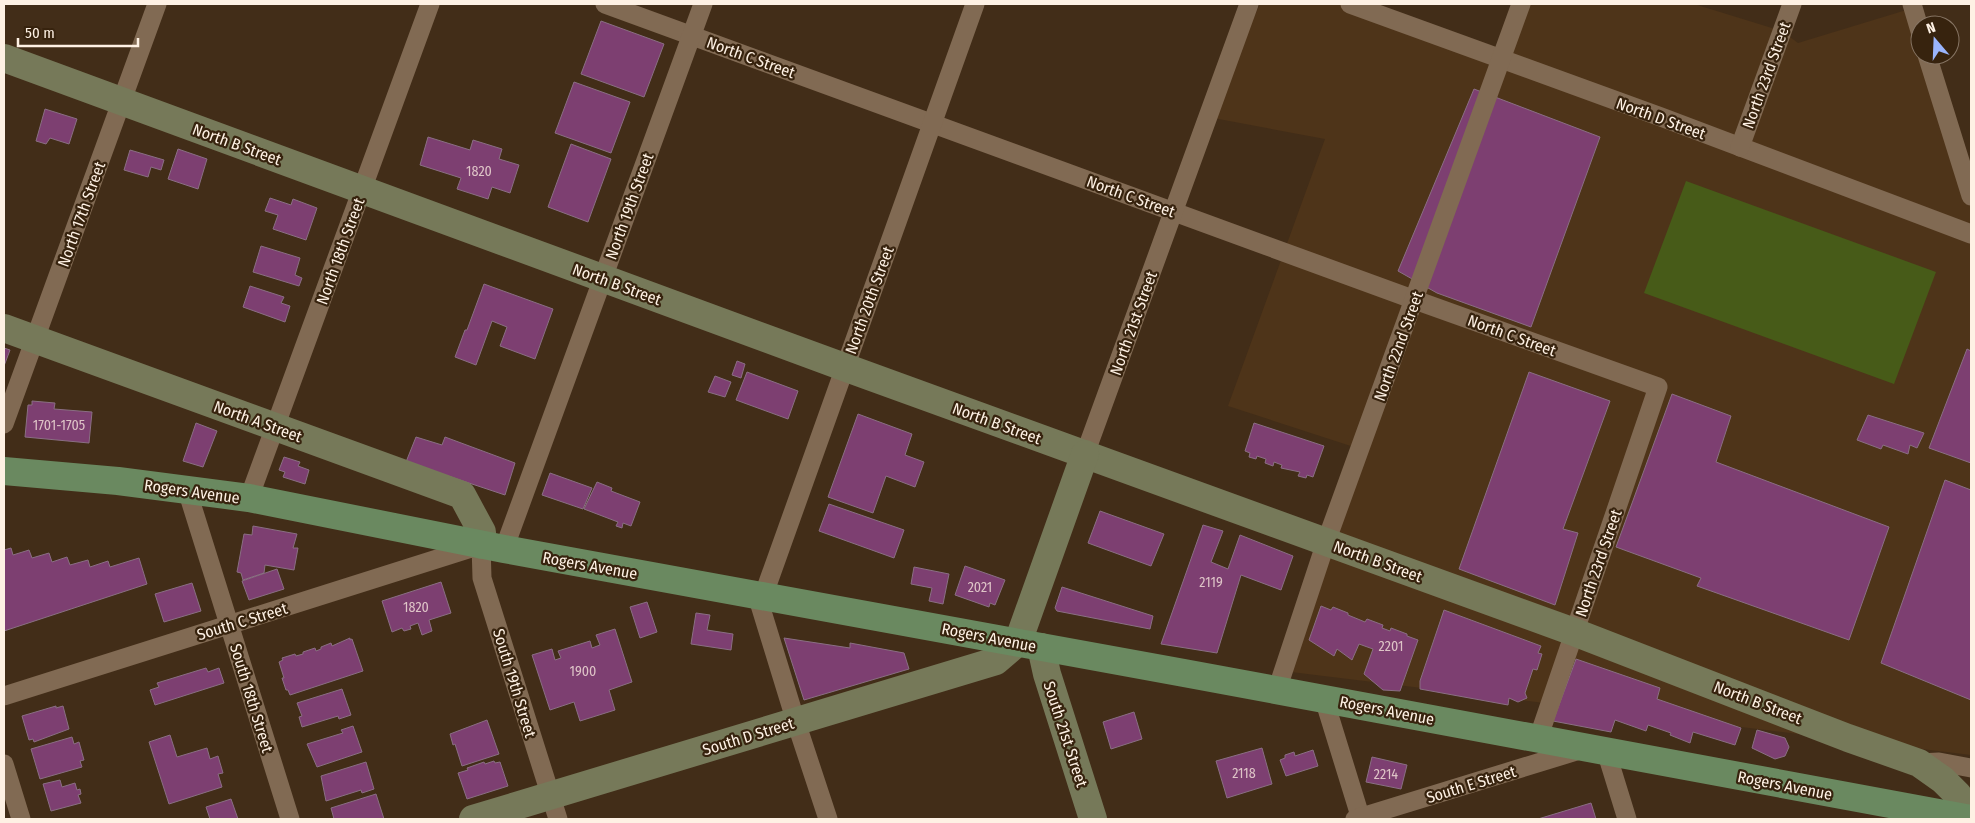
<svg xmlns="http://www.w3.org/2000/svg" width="1975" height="823" font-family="'Fira Sans Condensed',sans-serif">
<rect width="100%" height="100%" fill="#422d18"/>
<path fill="#4e3419" d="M1260,4H1350L1501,59L1521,4H1694L1782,31L1798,43L1913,8L1920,31V55L1971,196V755L1283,671L1360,449L1228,406L1325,139L1208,117Z"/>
<path fill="#475b18" d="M1686,181L1936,272L1894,384L1644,293Z"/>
<g fill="#7d3f71" stroke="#8a6f83">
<path d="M601,21L664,44L644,97L581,74Z"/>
<path d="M574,82L630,102L611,153L555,133Z"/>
<path d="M1474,89L1600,137L1531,327L1437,293L1398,271Z"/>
<path d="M45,109L77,119L69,144L50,138L46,144L36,141Z"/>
<path d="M428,137L470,150L473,140L502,149L499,159L519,165L510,193L492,187L488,199L457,189L461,178L420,165Z"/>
<path d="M571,144L611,159L588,222L548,207Z"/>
<path d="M178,149L207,159L198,189L168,179Z"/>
<path d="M130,150L164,160L161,170L151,167L148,177L124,170Z"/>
<path d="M270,198L291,205L293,199L317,208L306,240L273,229L278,215L265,211Z"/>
<path d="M261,246L300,258L295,275L302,278L299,286L253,272Z"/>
<path d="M484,284L553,309L535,359L500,346L507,327L492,321L476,365L455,357L465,330H467Z"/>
<path d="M250,286L284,297L281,303L290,306L285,322L243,307Z"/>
<path d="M4,348L10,350L4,366Z"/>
<path d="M1967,349L1971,351V463L1929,448Z"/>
<path d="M737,361L745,364L741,378L732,375Z"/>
<path d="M747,372L798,391L788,419L736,400Z"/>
<path d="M1529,372L1610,401L1563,529L1578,533L1555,605L1459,569Z"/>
<path d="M715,376L731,382L725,397L708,392Z"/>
<path d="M1672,394L1731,416L1716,462L1889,527L1849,640L1697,586L1701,578L1616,547Z"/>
<path d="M32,401L55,403L54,409L92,412L89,443L25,437L28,405H32Z"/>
<path d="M858,414L912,434L905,455L924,462L915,487L886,476L873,513L828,497Z"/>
<path d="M1868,415L1924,433L1917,448L1910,445L1908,454L1883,445L1881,449L1857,440Z"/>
<path d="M196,423L217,431L203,467L183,461Z"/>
<path d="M1254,423L1324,446L1313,477L1307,475L1306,478L1298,476L1300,472L1281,468L1282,465L1274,462L1273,466L1265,463L1266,459L1257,456L1256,459L1249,457L1250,453L1245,451Z"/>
<path d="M416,437L442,445L445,437L515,463L505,495L406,462Z"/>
<path d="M284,457L300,462L298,466L309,470L305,484L283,477L285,472L279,470Z"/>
<path d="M550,473L592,488L583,509L542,495Z"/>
<path d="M1945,480L1971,490V700L1881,663Z"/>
<path d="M597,482L612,488L611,491L640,502L631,526L623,523L622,528L616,526L618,522L584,509Z"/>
<path d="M829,504L904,530L894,558L819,531Z"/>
<path d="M1100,511L1164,534L1151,566L1088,543Z"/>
<path d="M1203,525L1223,531L1211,562L1228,569L1240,535L1293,556L1281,590L1241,575L1217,653L1161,644Z"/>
<path d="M253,526L297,534L293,548H298L294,570L265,565L264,573L243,580L241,573L237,572L244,534L252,535Z"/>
<path d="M11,548L13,555L29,550L32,558L49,553L52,562L67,557L70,565L88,560L90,567L108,561L110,567L139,558L147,584L4,631V550Z"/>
<path d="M965,566L1005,580L995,605L990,603L989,607L955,595Z"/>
<path d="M914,567L949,574L943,604L929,601L932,588L911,584Z"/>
<path d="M277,569L284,589L249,600L242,581Z"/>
<path d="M441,582L451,613L429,620L432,631L422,635L418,623L410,626L411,629L404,631L402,628L392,632L382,601Z"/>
<path d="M192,583L201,611L164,622L155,594Z"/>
<path d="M1062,587L1153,616L1150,629L1057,611L1055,608Z"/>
<path d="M647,602L657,632L640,638L630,607Z"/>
<path d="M1321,606L1331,610L1333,607L1348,613V615L1365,622L1367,619L1383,625L1382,628L1390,631L1391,628L1407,634V636L1418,640L1400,691L1383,690L1364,674L1373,649L1359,644L1352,660L1337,649L1334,656L1309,640Z"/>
<path d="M1444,610L1541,646L1538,653L1542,654L1537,670L1533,669L1525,693L1527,698L1518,702L1509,698L1508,705L1420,689V681Z"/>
<path d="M696,613L710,615L707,630L733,634L731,650L691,644Z"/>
<path d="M615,629L632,682L609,690L615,710L580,721L574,702L550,710L532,655L552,649L555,660L561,658L558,651L590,641L592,648L600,645L596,635Z"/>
<path d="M350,638V640L352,639L363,671L290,695L288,690H286L282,678H284L279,662L283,660L282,658L295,654L296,656L303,654V652L315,648L316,651L321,649V647L331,643L332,646Z"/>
<path d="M784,638L850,648V643L904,653L909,669L804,700Z"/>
<path d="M1576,659L1660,688L1657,699L1741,728L1735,745L1693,732L1690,743L1670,735L1671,733L1648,725L1646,731L1615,720L1611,732L1553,721Z"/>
<path d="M206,668L208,672L219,668L224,683L155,705L150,690L159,687L157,683Z"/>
<path d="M342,689L351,715L339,719L338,716L302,727L299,717L302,716L297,703Z"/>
<path d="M56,706V708L63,706L69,729L34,742L33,739L29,740L22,716Z"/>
<path d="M1134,712L1142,739L1111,749L1103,722Z"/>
<path d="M487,720L499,754L462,766L455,744L453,745L450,734Z"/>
<path d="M353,726L362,752L317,767L307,744L343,733L341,730Z"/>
<path d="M1757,730L1785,738L1789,747L1785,756L1775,759L1752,748Z"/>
<path d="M170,735L177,757L207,748L210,759L218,756L223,773L218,774L222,787L169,804L149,742Z"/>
<path d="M72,737L74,744L79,742L84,760L80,761L82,767L40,779L31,749Z"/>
<path d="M1262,748L1272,784L1227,798L1216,761Z"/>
<path d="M1313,750L1318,766L1286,776L1280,760L1285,758V755L1294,752L1295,756Z"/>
<path d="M1372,757L1407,765L1401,789L1366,782Z"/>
<path d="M494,761L495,763L500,762L508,786L467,799L458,773L468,770L467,768L484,762L485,764Z"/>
<path d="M366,762L374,789L362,793L361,790L326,801L321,776Z"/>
<path d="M60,780L62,787L75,783L77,790L80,789L81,794L78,795L81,803L51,811L43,784Z"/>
<path d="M376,794L384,819H334L331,808Z"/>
<path d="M231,799L238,819H210L206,807Z"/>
<path d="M1591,803L1596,819H1538Z"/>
</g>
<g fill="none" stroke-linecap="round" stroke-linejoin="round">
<g stroke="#816a53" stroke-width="19">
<path d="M605,4L1415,300L1658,387L1538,739"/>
<path d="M1350,4L1661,117L1971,234"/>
<path d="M1912,4L1920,31"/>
<path d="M1927,55L1971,196"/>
<path d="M1740,147L1792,4"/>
<path d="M4,424L157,4"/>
<path d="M1085,454L1249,4"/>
<path d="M187,490L290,819"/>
<path d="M249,498L430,4"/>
<path d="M504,549L703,4"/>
<path d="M1277,690L1326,542L1521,4"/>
<path d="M4,696L481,545L482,578L558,819"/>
<path d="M1324,699L1361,819"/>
<path d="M1606,751L1627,819"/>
<path d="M1919,763L1939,762L1971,768"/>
<path d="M4,764L21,819"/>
<path d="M828,819L796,722L760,605L975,4"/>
<path d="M1355,819L1583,749"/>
</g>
<g stroke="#767959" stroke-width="28">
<path d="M4,58L844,367L1574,632L1848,738L1919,763L1943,780L1958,795L1967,819"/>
<path d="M4,328L462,495L482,532L481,545"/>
<path d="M1041,647L1047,674L1093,819"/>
<path d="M473,819L996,661L1018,642L1085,454"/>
</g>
<path stroke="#6a8960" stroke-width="28" d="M4,471L118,481L249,498L504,549L1184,673L1971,819"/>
</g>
<g text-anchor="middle" stroke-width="4.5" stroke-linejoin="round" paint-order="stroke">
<g font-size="14" fill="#dec4c7">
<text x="479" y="176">1820</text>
<text x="59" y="430">1701-1705</text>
<text x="1211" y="587">2119</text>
<text x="980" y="592">2021</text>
<text x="416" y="612">1820</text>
<text x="1391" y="651">2201</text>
<text x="583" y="676">1900</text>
<text x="1244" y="778">2118</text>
<text x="1386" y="779">2214</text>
</g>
<g font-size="16" fill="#fef1e4" stroke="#37230e">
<text transform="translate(751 57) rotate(20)" y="6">North C Street</text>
<text transform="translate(1766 75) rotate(-70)" y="6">North 23rd Street</text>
<text transform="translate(1661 118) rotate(20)" y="6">North D Street</text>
<text transform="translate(237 144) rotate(20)" y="6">North B Street</text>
<text transform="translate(1131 196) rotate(20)" y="6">North C Street</text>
<text transform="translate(629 206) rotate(-70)" y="6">North 19th Street</text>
<text transform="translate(81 214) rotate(-70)" y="6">North 17th Street</text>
<text transform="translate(340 251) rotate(-70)" y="6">North 18th Street</text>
<text transform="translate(617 284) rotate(20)" y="6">North B Street</text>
<text transform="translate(869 300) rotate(-70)" y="6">North 20th Street</text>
<text transform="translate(1133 323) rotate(-70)" y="6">North 21st Street</text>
<text transform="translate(1512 335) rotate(20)" y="6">North C Street</text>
<text transform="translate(1398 346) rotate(-70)" y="6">North 22nd Street</text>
<text transform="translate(258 421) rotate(20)" y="6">North A Street</text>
<text transform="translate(997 423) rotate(20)" y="6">North B Street</text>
<text transform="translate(192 491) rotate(8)" y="6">Rogers Avenue</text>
<text transform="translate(1378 561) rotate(20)" y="6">North B Street</text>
<text transform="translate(1598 563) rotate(-71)" y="6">North 23rd Street</text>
<text transform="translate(590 565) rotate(10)" y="6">Rogers Avenue</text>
<text transform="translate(242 621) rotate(-17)" y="6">South C Street</text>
<text transform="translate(989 637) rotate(11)" y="6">Rogers Avenue</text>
<text transform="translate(515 683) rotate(73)" y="6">South 19th Street</text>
<text transform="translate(252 698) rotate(73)" y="6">South 18th Street</text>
<text transform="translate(1758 702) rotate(21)" y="6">North B Street</text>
<text transform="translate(1387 710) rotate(11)" y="6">Rogers Avenue</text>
<text transform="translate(1066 734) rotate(72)" y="6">South 21st Street</text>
<text transform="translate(748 736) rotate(-17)" y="6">South D Street</text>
<text transform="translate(1471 784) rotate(-17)" y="6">South E Street</text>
<text transform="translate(1785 785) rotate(11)" y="6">Rogers Avenue</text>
</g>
</g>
<rect width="1975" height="823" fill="none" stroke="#fef1e4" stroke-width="10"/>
<g transform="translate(1935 40) rotate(341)"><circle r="24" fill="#37230e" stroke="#877564"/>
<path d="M0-4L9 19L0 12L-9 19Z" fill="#9ab5fd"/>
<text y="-8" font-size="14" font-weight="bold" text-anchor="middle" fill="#fef1e4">N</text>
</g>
<path d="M18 38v8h120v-8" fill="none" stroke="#fef1e4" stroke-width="2.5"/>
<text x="25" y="38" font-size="15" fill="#fef1e4" stroke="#37230e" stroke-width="4" paint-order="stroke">50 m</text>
</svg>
